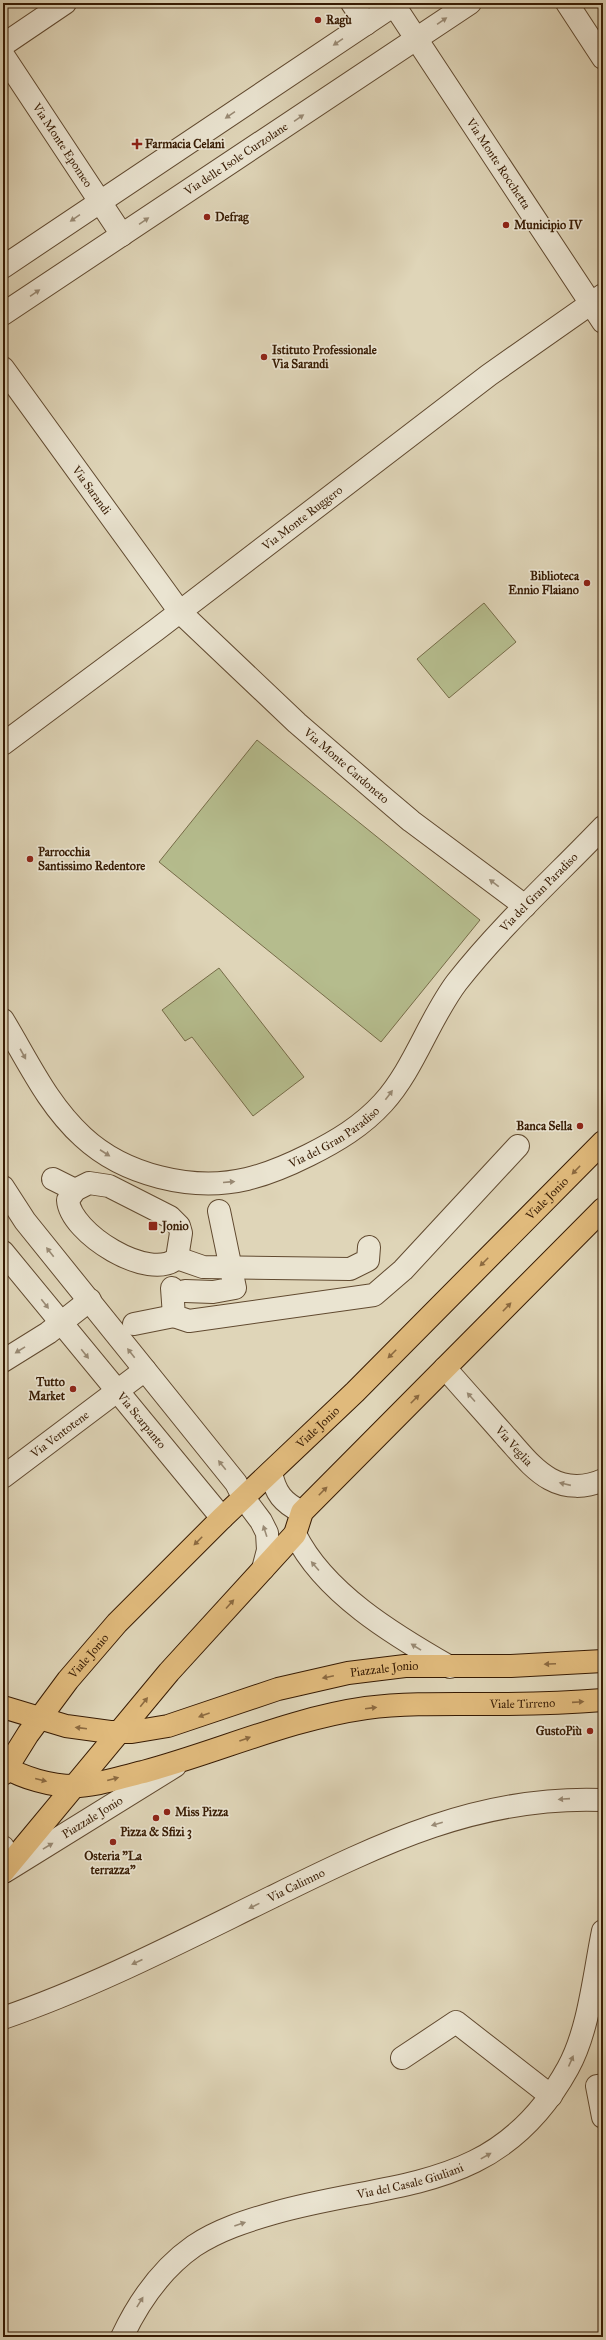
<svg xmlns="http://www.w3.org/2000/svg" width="606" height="2340" font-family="'IM FELL Great Primer',serif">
<rect width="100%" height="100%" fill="#dfd5b8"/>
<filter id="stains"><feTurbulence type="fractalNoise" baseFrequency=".005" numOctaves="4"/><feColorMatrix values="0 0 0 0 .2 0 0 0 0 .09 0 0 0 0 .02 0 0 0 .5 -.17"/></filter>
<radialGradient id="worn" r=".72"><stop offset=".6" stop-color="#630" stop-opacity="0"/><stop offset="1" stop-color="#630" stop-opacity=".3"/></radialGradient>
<g fill="#b5bc8d" stroke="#766c48">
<path d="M484,603L516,642L449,698L417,659Z"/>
<path d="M257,740L480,920L381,1042L159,862Z"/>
<path d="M219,968L304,1077L253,1116L192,1037L185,1041L162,1010Z"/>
</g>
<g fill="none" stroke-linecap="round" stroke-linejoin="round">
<g stroke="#614a30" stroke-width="24">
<g id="minor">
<path d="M352,3L366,24"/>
<path d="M567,3L603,58"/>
<path id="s1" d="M394,5L603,322"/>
<path d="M3,45L65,3"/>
<path id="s2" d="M3,55L122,235"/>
<path d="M3,267L397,3"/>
<path id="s3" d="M3,314L470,3"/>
<path id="s4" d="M3,368L180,612L297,723L378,793L411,821L525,906"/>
<path id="s5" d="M3,744L156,630L489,375L603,295"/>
<path id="s6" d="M3,1020C28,1061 47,1104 83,1137C124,1175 192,1192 247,1179C268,1174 289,1165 309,1155C337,1141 362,1126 383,1103C414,1069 429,1019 457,982C501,926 554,878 603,827"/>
<path d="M53,1179L75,1190"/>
<path d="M89,1183L109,1186L170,1217L179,1226L181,1233L177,1258C150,1283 70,1233 68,1200L75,1190Z"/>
<path d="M3,1187L25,1221L236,1483L243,1497L261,1521L267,1533L268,1550L263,1569"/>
<path id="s7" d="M3,1252L222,1518"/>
<path d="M177,1258L203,1267L350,1269L368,1260L369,1247"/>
<path d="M172,1288L174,1316L189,1321L374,1295L403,1270L518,1146"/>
<path d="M185,1291L213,1292L235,1288L219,1211"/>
<path d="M134,1324L174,1316"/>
<path d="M3,1361L48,1333L90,1300"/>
<path id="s8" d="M445,1368C465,1391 486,1414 506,1437C519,1451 532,1469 550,1479C566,1488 586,1488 603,1480"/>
<path d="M271,1472C275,1493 283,1503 302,1512"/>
<path id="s9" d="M3,1477L145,1370"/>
<path d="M295,1534C324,1593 394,1635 450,1667"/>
<path d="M3,1847L5,1856L3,1866"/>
<path id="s10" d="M4,1872L175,1766"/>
<path id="s11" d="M3,2018C96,1986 184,1940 272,1897C380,1844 479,1795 603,1800"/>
<path d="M402,2058L456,2022L551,2096"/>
<path d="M603,2085L597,2086L603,2117"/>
<path id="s12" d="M122,2337C139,2301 161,2269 194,2246C218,2230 246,2221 274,2213C394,2179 498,2195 568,2068C589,2030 594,1975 603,1931"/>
</g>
</g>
<g stroke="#371b03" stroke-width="24">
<g id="major">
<path id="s13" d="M3,1707L66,1726L110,1732H132L168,1726L278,1689L348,1673L405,1666H511L603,1661"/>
<path id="s14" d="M3,1766C23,1778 51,1786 74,1786C97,1786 121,1777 143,1772C218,1752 289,1719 366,1708C406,1703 448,1704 489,1704C527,1704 565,1703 603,1700"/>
<path id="s15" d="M3,1774L28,1734L68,1680L117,1623L222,1518L355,1392L603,1142"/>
<path d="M3,1872L169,1672L295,1534L302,1512L603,1209"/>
</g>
</g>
<use href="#minor" stroke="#eae4d1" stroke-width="22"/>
<use href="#major" stroke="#e0ba7c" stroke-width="22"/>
</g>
<defs><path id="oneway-solid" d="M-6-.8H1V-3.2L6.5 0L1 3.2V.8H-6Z"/></defs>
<g fill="#998a74">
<use href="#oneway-solid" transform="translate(442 21) rotate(-34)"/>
<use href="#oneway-solid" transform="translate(338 42) rotate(146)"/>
<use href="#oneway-solid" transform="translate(230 115) rotate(146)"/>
<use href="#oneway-solid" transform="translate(299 118) rotate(-34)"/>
<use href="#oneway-solid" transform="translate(75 218) rotate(146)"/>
<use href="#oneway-solid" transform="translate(144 221) rotate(-34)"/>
<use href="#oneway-solid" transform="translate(35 293) rotate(-34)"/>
<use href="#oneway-solid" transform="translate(494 883) rotate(-143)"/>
<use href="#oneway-solid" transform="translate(23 1054) rotate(61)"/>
<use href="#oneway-solid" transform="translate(389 1095) rotate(-53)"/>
<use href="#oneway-solid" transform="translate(105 1153) rotate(33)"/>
<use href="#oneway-solid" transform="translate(229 1182) rotate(-5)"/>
<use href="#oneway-solid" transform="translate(50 1252) rotate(-128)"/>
<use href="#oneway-solid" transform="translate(45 1304) rotate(52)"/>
<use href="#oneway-solid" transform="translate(20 1350) rotate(148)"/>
<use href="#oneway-solid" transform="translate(131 1353) rotate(-128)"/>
<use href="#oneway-solid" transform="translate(85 1354) rotate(51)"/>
<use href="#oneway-solid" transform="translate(471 1397) rotate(-132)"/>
<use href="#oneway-solid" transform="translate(222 1465) rotate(-129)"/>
<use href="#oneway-solid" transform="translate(565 1484) rotate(-167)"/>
<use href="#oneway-solid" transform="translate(265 1531) rotate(-108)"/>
<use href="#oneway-solid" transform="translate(315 1566) rotate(-131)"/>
<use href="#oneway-solid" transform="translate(416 1647) rotate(-148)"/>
<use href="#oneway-solid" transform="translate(564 1799) rotate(176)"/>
<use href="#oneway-solid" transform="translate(437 1824) rotate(164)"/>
<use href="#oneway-solid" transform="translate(48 1846) rotate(-31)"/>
<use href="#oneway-solid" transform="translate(254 1906) rotate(154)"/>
<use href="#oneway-solid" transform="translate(137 1962) rotate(156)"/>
<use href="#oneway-solid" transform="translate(571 2061) rotate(-66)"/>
<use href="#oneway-solid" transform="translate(486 2156) rotate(-29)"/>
<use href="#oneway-solid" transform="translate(240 2224) rotate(-19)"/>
<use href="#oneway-solid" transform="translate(140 2302) rotate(-58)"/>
</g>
<g fill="#8c6a40">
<use href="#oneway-solid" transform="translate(576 1170) rotate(134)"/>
<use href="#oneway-solid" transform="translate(484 1262) rotate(135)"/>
<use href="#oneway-solid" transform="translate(507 1307) rotate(-46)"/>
<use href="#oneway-solid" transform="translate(392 1354) rotate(135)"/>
<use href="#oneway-solid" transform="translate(415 1399) rotate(-45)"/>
<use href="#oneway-solid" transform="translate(323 1491) rotate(-45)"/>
<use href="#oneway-solid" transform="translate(198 1541) rotate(135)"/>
<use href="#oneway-solid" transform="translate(230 1604) rotate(-48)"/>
<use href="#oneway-solid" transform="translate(550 1664) rotate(177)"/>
<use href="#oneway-solid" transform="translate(328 1677) rotate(168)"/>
<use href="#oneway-solid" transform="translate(144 1702) rotate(-51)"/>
<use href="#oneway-solid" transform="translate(578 1702) rotate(-4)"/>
<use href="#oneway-solid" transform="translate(371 1708) rotate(-7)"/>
<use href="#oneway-solid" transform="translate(204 1715) rotate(160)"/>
<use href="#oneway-solid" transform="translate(81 1728) rotate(-173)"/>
<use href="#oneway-solid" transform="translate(245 1739) rotate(-20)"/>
<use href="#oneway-solid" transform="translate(113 1779) rotate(-15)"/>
<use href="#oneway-solid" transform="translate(41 1780) rotate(14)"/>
</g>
<g fill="#8f2418" stroke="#eae4d1" stroke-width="1.5">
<circle cx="318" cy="20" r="4"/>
<path d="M135 138h4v4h4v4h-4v4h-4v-4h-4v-4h4z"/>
<circle cx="207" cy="217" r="4"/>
<circle cx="506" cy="225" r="4"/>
<circle cx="264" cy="357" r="4"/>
<circle cx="587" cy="583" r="4"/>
<circle cx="30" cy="859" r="4"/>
<circle cx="580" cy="1126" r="4"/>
<rect x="148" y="1221" width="10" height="10" rx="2"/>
<circle cx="73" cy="1389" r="4"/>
<circle cx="590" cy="1731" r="4"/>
<circle cx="167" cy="1812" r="4"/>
<circle cx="156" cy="1818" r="4"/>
<circle cx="113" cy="1842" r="4"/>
</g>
<g text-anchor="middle" stroke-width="3.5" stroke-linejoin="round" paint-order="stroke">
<g font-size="12" font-weight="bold" fill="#371b03" stroke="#eae4d1" text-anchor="start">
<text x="326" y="24">Ragù</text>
<text x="145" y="148">Farmacia Celani</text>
<text x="215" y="221">Defrag</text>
<text x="514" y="229">Municipio IV</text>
<text x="272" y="354">Istituto Professionale<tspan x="272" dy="14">Via Sarandi</tspan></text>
<text x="579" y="580" text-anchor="end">Biblioteca<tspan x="579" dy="14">Ennio Flaiano</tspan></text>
<text x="38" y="856">Parrocchia<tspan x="38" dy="14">Santissimo Redentore</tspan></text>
<text x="572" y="1130" text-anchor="end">Banca Sella</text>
<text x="162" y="1230">Jonio</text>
<text x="65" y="1386" text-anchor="end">Tutto<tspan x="65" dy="14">Market</tspan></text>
<text x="582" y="1735" text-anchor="end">GustoPiù</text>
<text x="175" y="1816">Miss Pizza</text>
<text x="156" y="1836" text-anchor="middle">Pizza &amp; Sfizi 3</text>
<text x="113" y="1860" text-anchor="middle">Osteria "La<tspan x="113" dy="14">terrazza"</tspan></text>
</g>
<g font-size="12" fill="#371b03" stroke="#eae4d1">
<text dy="4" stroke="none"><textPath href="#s2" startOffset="108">Via Monte Epomeo</textPath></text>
<text dy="4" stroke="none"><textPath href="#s3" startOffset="280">Via delle Isole Curzolane</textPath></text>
<text dy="4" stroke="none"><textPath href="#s1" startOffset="190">Via Monte Rocchetta</textPath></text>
<text dy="4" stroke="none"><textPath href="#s4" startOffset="151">Via Sarandi</textPath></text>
<text dy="4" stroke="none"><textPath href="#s5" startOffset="375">Via Monte Ruggero</textPath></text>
<text dy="4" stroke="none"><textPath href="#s4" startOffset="528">Via Monte Cardoneto</textPath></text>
<text dy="4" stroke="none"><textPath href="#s6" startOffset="739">Via del Gran Paradiso</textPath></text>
<text dy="4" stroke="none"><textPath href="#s6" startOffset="415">Via del Gran Paradiso</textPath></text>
<text dy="4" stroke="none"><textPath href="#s15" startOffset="794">Viale Jonio</textPath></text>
<text dy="4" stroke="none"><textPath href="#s7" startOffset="218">Via Scarpanto</textPath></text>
<text dy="4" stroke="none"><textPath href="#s15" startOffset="470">Viale Jonio</textPath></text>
<text dy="4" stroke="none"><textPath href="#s9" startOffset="71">Via Ventotene</textPath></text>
<text dy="4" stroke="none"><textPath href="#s8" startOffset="104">Via Veglia</textPath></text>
<text dy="4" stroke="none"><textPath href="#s15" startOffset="146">Viale Jonio</textPath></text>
<text dy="4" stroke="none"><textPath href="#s13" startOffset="393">Piazzale Jonio</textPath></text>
<text dy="4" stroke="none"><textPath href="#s14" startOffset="534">Viale Tirreno</textPath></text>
<text dy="4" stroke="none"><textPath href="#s10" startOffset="104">Piazzale Jonio</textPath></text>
<text dy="4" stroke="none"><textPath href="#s11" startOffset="322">Via Calimno</textPath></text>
<text dy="4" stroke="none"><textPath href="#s12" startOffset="344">Via del Casale Giuliani</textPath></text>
</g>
</g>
<rect width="606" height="2340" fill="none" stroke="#dfd5b8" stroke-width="16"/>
<rect x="4" y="4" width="598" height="2332" fill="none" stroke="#371b03" stroke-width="2"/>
<rect x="8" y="8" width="590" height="2324" fill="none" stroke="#371b03"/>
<rect width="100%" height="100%" filter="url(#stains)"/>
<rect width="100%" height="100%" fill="url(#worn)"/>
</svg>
